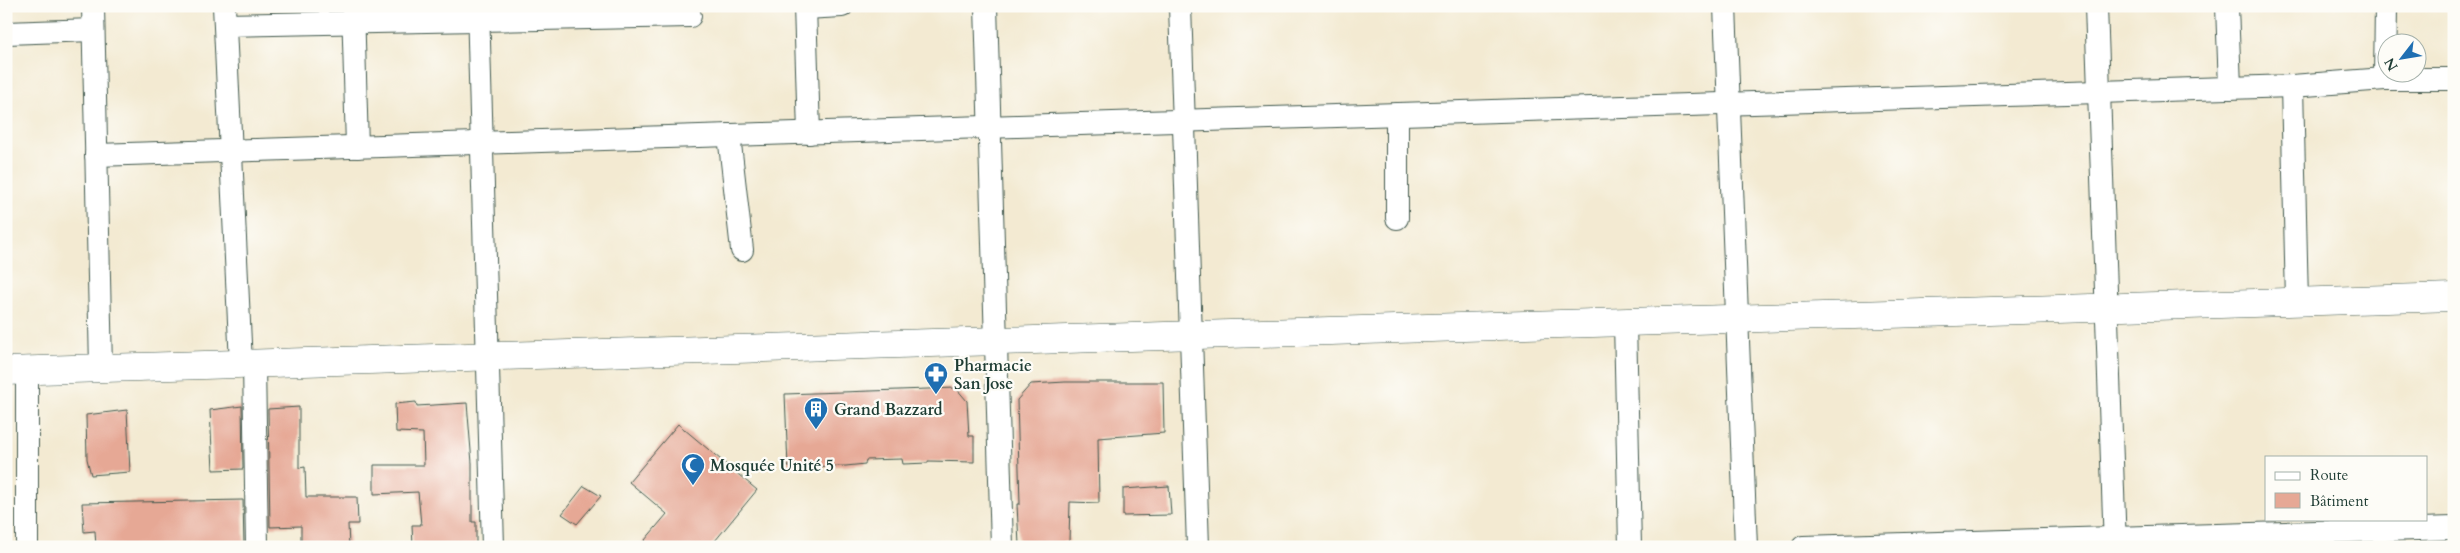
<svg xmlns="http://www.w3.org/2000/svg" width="2460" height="553" font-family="Cardo,serif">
<rect width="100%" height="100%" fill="#fdfcf7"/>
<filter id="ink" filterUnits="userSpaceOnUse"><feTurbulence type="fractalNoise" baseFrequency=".02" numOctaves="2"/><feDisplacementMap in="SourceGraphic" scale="10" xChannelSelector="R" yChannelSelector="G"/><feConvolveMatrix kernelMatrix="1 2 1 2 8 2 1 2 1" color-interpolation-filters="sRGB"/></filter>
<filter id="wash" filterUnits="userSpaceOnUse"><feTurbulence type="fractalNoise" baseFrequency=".0096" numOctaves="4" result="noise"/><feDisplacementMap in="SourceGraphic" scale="20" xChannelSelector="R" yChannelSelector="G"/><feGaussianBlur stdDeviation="1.12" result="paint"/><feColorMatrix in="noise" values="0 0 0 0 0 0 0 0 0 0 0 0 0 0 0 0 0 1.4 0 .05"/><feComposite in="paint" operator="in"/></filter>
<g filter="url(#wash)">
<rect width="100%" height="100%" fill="#f3ead2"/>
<g id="blocks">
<g fill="#e6a895">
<path d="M1065,382H1163L1164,433L1098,438L1099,503L1070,502L1069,542L1019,545L1017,504H1020L1017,400L1031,384Z"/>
<path d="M956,388L967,401L969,436H974V462L928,461V463L903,464L902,459L866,460L865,464L846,466L788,467L785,394Z"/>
<path d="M416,402L417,406L467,403L472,463V522H476V547H413L412,525H421L418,492L374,494V465H424L423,433L396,432L395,404Z"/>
<path d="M242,406L243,469L213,470L210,410Z"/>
<path d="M299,407V468L305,467L306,497H357L358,524H348L349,547H301V526L270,527L268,409Z"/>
<path d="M127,410L130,472L91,475L87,459L86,415Z"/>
<path d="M678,424L757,490L710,547H639L667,514L629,482Z"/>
<path d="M584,486L601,496L577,524L562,514Z"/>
<path d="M1169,486L1171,515L1123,516V489Z"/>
<path d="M243,500L244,547H96L95,531L84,532L82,503Z"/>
</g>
</g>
</g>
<g filter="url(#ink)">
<use href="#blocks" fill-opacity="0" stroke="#3f574c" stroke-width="1"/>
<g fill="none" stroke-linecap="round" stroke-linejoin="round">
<g stroke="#3f574c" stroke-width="24">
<g id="minor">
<path d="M93,6L101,368"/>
<path d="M224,6L241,364"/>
<path d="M353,6L357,147"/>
<path d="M478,6L493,547"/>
<path d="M805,6L809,133"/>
<path d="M986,6L1002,547"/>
<path d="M1180,6L1198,547"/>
<path d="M1725,6L1746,547"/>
<path d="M2096,6L2115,547"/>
<path d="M2227,6L2230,88"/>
<path d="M805,8L842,6"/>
<path d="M225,25L690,16"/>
<path d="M6,33L93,30"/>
<path d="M2385,79L2386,6"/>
<path d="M2292,86L2297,302"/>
<path d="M1397,114V218"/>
<path d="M729,135L742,250"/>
<path d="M96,155L2292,86L2385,79H2454"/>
<path d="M1625,322L1630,547"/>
<path d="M254,364L257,547"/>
<path d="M27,547V370"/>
<path d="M1803,547L2454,528"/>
</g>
</g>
<g stroke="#3f574c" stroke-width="29">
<path id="tertiary" d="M6,371L2454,297"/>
</g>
<use href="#minor" stroke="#fff" stroke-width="22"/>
<use href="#tertiary" stroke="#fff" stroke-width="28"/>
</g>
</g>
<defs>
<g id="pharmacy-pin" transform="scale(1.25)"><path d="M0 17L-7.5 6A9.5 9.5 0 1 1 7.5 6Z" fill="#1f6fb2" stroke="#fdfcf7"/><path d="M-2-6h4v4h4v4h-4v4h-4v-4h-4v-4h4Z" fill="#fff"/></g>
<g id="building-pin" transform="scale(1.25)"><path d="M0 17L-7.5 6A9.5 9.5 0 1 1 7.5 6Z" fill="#1f6fb2" stroke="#fdfcf7"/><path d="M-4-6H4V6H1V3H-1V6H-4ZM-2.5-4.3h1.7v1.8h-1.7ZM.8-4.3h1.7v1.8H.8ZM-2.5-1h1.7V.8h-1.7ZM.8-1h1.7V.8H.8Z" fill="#fff"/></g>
<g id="mosque-pin" transform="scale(1.25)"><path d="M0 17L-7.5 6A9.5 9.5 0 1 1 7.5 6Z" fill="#1f6fb2" stroke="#fdfcf7"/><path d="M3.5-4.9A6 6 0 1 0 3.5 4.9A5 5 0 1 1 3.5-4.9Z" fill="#fff"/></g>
</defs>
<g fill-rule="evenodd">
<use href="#pharmacy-pin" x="936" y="374"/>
<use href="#building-pin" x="816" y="409"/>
<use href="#mosque-pin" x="693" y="465"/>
</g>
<g text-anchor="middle" stroke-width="4.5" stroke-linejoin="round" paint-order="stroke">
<g font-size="16" font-weight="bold" fill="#1f3d34" stroke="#fdfcf7" text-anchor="start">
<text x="954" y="371">Pharmacie<tspan x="954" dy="18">San Jose</tspan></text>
<text x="834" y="415">Grand Bazzard</text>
<text x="710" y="471">Mosquée Unité 5</text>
</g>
</g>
<rect width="2460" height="553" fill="none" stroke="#fdfcf7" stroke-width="25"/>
<rect x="2265" y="456" width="162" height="65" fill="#fdfcf7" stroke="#a4b0a9"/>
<rect x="2275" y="472" width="25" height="8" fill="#ffffff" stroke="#a4b0a9"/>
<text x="2310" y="480" font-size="15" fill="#1f3d34">Route</text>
<rect x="2275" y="493" width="25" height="15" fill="#e6a895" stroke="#a4b0a9"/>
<text x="2310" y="506" font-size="15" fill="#1f3d34">Bâtiment</text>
<g transform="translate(2402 58) rotate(239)"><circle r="24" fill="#fdfcf7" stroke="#a4b0a9"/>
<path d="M0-4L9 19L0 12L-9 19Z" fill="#1f6fb2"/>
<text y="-8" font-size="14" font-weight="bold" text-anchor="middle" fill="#1f3d34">N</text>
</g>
</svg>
